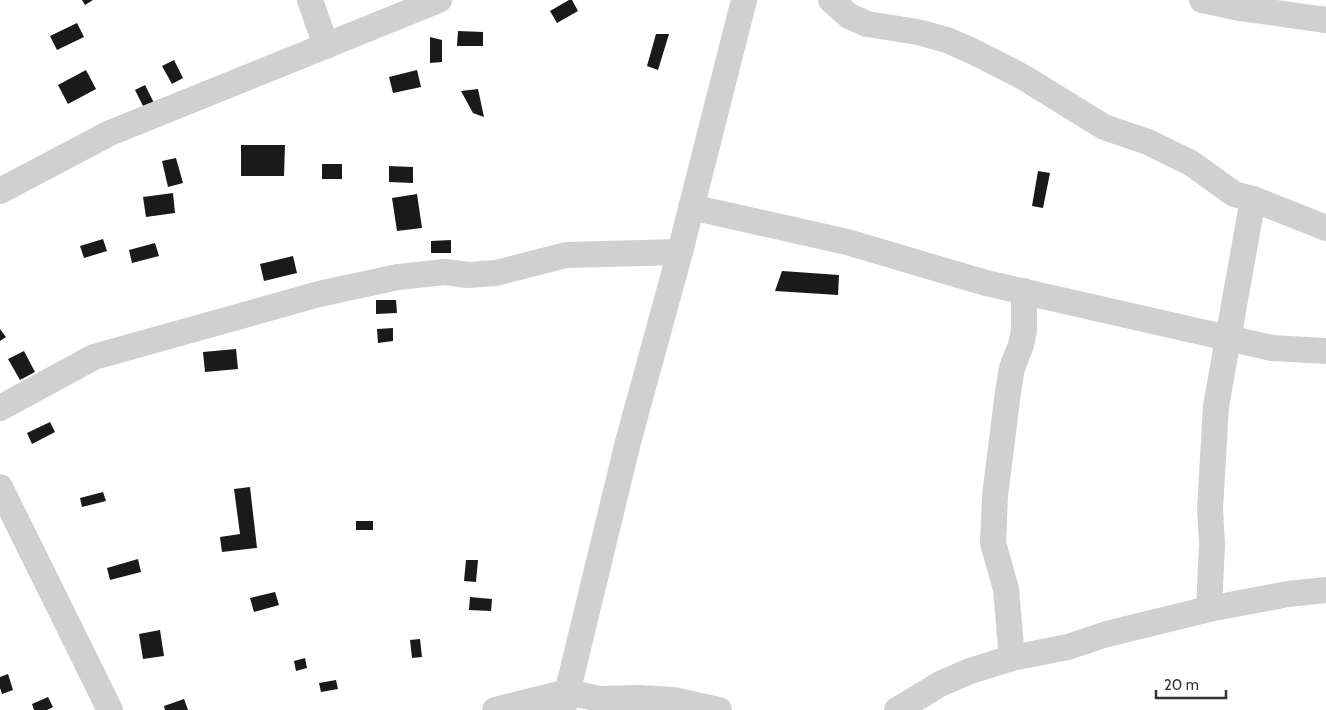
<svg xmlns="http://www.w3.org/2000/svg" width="1326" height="710" font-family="Cabin,sans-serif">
<rect width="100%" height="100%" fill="#fff"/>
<g fill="#1a1a1a">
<path d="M82,0H93L85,5Z"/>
<path d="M569,0H572L578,11L557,23L550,11Z"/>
<path d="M77,23L84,37L57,50L50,36Z"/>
<path d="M458,31L483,32V46H457Z"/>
<path d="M656,34H669L658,70L647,66Z"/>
<path d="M430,37L442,40V62L430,63Z"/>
<path d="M174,60L183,78L172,84L162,66Z"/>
<path d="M86,70L96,89L68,104L58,85Z"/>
<path d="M417,70L421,87L393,93L389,77Z"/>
<path d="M145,85L154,103L144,108L135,90Z"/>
<path d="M478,89L484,117L473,113L461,91Z"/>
<path d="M241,145H285L284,176H241Z"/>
<path d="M176,158L183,183L168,187L162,161Z"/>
<rect x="322" y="164" width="20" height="15"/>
<path d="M389,166L413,167V183L389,182Z"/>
<path d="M1038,171L1050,173L1043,208L1032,206Z"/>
<path d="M173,193L175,213L146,217L143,197Z"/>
<path d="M417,194L422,228L397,231L392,198Z"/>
<path d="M103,239L107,251L84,258L80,246Z"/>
<path d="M451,240V253H431V241Z"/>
<path d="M155,243L159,256L132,263L129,250Z"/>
<path d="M293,256L297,273L264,281L260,264Z"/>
<path d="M782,271L839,275L838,295L775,291Z"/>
<path d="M376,300H396L397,313L376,314Z"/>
<path d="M393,328V341L378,343L377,329Z"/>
<path d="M0,329L6,337L0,341Z"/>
<path d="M236,349L238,369L205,372L203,352Z"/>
<path d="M24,351L35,372L20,380L8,359Z"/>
<path d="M50,422L55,432L32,444L27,433Z"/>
<path d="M250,487L257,548L222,552L220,537L240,534L234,489Z"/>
<path d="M103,492L106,501L82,507L80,498Z"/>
<rect x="356" y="521" width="17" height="9"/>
<path d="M138,559L141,572L110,580L107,568Z"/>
<path d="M466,560H478L476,582L464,581Z"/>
<path d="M275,592L279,605L254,612L250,598Z"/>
<path d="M470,597L492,599L491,611L469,610Z"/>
<path d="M160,630L164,656L143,659L139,634Z"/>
<path d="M420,639L422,657L412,658L410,640Z"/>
<path d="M305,658L307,668L296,671L294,661Z"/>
<path d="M8,674L13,690L2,694L0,688V677Z"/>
<path d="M336,680L338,689L321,692L319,683Z"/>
<path d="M48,697L53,707L47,710H34L32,704Z"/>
<path d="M184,699L188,710H165L164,706Z"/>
</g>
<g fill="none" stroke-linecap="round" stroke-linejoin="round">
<g stroke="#d0d0d0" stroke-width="26">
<path d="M310,0L326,46"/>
<path d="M831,0L849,16L867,24L918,32L947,40L972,51L1023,77L1104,127L1148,142L1191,163L1234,194L1253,199L1326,228"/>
<path d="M1202,0L1240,8L1326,20"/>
<path d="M0,191L110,133L439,0"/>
<path d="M691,207L847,242L986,283L1272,348L1326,351"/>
<path d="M0,408L94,357L319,294L398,277L445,272L468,275L496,273L566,255L680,252"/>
<path d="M0,487L110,710"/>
<path d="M1209,609L1212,544L1210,509L1216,406L1253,199"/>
<path d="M1012,658L1006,589L993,543L995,496L1008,392L1012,368L1021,345L1024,331V291"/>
<path d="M495,710L567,692L600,699L639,698L673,700L719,710"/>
<path d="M563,710L628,442L680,252L744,0"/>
<path d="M897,710L940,684L970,671L1012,658L1068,647L1107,634L1209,609L1288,594L1326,590"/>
</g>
</g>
<path d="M1156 690v8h70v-8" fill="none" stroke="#333333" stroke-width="2.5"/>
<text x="1164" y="690" font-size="15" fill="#333333" stroke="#ffffff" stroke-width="4" paint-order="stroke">20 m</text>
</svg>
